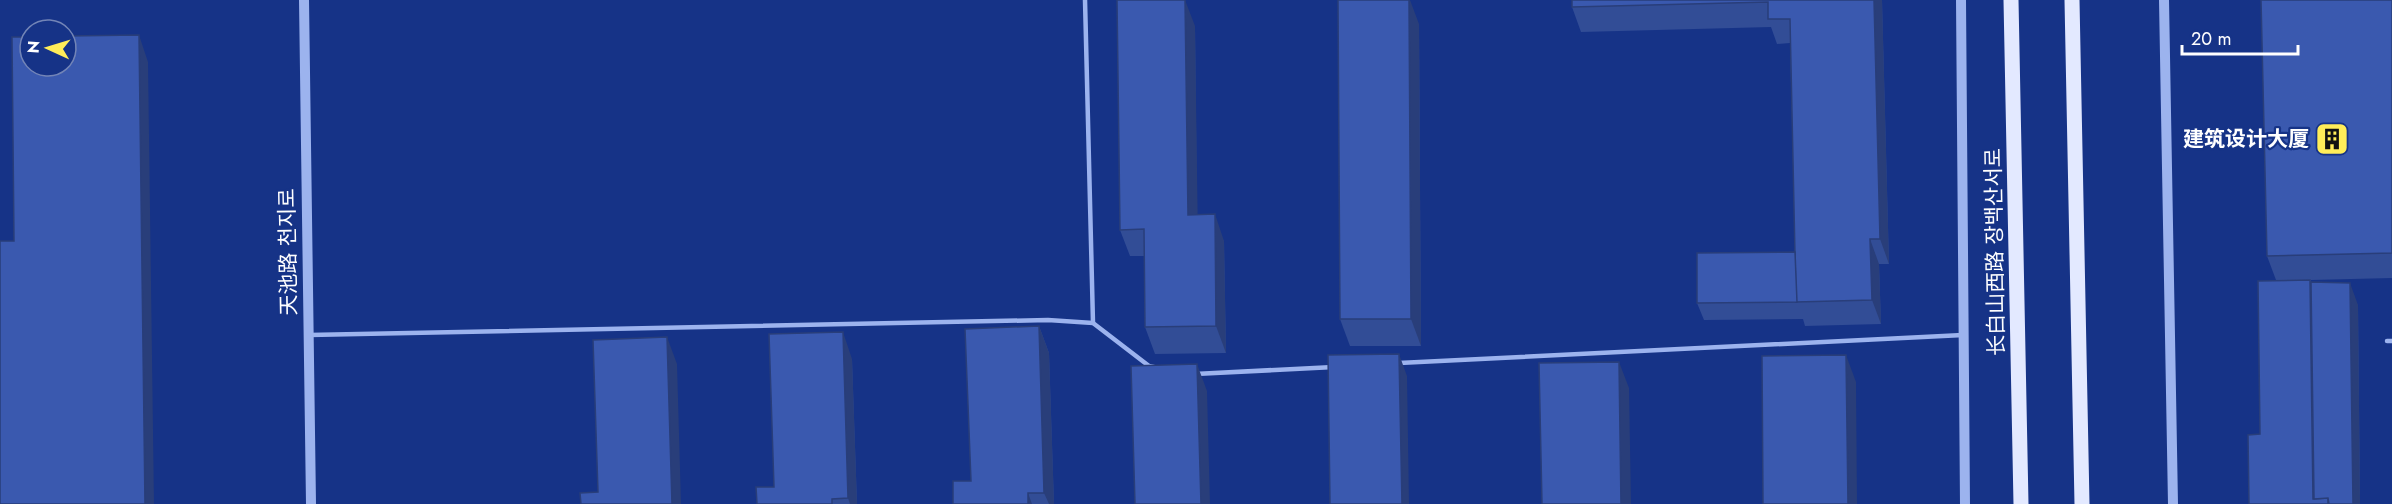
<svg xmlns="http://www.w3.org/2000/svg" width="2392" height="504" font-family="Jost,'Noto Sans SC','Noto Sans KR',sans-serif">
<rect width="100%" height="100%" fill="#163387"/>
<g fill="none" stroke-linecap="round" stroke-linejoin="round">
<g stroke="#9cb3ee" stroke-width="4.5">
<path d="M1085,0L1093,323"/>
<path d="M309,335L1048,320L1093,323L1149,366L1154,367"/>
<path d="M2387,341H2392"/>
<path d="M1399,363L1963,335"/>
<path d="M1195,374L1334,367"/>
</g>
<g stroke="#9cb3ee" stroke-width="10">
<path d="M304,0L311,504"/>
<path d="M1961,0L1965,504"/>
<path d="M2164,0L2173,504"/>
</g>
<g stroke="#e3e9ff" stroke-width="15">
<path d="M2011,0L2021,504"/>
<path d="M2072,0L2082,504"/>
</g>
</g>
<g fill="#324d96">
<path d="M1572,0H1882L1889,264H1879L1881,324L1805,326L1803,319L1704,320L1697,303L1795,252L1790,43L1777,44L1771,27L1581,32L1572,7Z"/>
<path d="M2392,0V278L2311,280V282L2358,305L2360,504H2249L2260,434L2276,280L2267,256Z"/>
<path d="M1419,24L1421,346H1350L1340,319Z"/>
<path d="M1195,26L1197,215L1224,241L1226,353L1155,354L1145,327L1144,256H1130L1120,230Z"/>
<path d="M1039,326L1049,353L1054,504H953L971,481Z"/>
<path d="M852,359L857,504H757L774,487Z"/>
</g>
<g fill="#293e7a">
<path d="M1185,0L1195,26L1198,242L1188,215Z"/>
<path d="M1409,0H1410L1419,24L1421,346L1411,319Z"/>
<path d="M1874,0H1882L1889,264L1880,239Z"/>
<path d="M139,35L148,62L154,504H145Z"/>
<path d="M1215,214L1224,241L1226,353L1216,326Z"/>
<path d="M1870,239L1879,264L1881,324L1872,300Z"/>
<path d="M2350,283L2358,305L2360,504H2353Z"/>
<path d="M1039,326L1049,353L1054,504H1049L1044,493Z"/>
<path d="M843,332L852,359L857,504H850L848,498Z"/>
<path d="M667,337L677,364L681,504H672Z"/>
<path d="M1399,354L1407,376L1409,504H1402Z"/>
<path d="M1846,355L1856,382L1857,504H1848Z"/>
<path d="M1619,362L1629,388L1631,504H1621Z"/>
<path d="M1197,364L1207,391L1210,504H1201Z"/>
<path d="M1028,493L1032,504H1028Z"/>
</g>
<g fill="#3a59af" stroke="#293e7a" stroke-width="1.5">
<path d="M1117,0H1185L1188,215L1215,214L1216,326L1145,327L1144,229L1120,230Z"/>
<path d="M1338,0H1409L1411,319H1340Z"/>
<path d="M1572,0H1874L1880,239H1870L1872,300L1796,302L1790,19H1768V2L1572,7Z"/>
<path d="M2261,0H2392V253L2267,256Z"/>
<path d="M139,35L145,504H0V241H14L12,37H30V66H66V36Z"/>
<path d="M1795,252L1797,302L1697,303V253Z"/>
<path d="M2310,280L2313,499L2328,498V504H2249L2248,435L2260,434L2258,281Z"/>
<path d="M2311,282L2350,283L2353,504H2329L2328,498L2314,499Z"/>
<path d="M1039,326L1044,493H1028V504H953V481H971L965,329Z"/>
<path d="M843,332L848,498L832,499V504H757L756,487H774L769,334Z"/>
<path d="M667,337L672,504H581L580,493L598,492L593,340Z"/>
<path d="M1399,354L1402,504H1330L1328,355Z"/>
<path d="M1846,355L1848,504H1763L1762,356Z"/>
<path d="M1619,362L1621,504H1542L1539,363Z"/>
<path d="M1197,364L1201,504H1135L1131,366Z"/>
</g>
<defs>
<g id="building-square" transform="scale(1.725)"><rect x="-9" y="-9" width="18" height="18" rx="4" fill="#ffed59" stroke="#163387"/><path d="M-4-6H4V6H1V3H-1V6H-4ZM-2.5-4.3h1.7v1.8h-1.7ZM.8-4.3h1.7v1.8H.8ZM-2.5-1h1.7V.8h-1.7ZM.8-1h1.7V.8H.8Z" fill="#111"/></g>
</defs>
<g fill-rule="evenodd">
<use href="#building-square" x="2332" y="139"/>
</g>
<g text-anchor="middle" stroke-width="4.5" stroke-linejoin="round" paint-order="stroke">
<g font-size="21" font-weight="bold" fill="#fff" stroke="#163387" text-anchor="end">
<text x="2309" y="146">建筑设计大厦</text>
</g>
<g font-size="21" fill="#fff" stroke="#163387">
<text transform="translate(288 252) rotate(-91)" y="7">天池路 천지로</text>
<text transform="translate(1995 252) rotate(-91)" y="7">长白山西路 장백산서로</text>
</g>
</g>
<g transform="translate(48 48) rotate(274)"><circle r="28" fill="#163387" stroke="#7385b7" stroke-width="1.5"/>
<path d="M0-4.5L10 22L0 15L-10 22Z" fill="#ffed59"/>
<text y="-9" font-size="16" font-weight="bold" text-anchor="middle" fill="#ffffff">N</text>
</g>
<path d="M2182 45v9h116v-9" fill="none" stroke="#ffffff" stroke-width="3"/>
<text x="2191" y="45" font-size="18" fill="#ffffff" stroke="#163387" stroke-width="4.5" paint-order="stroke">20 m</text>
</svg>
